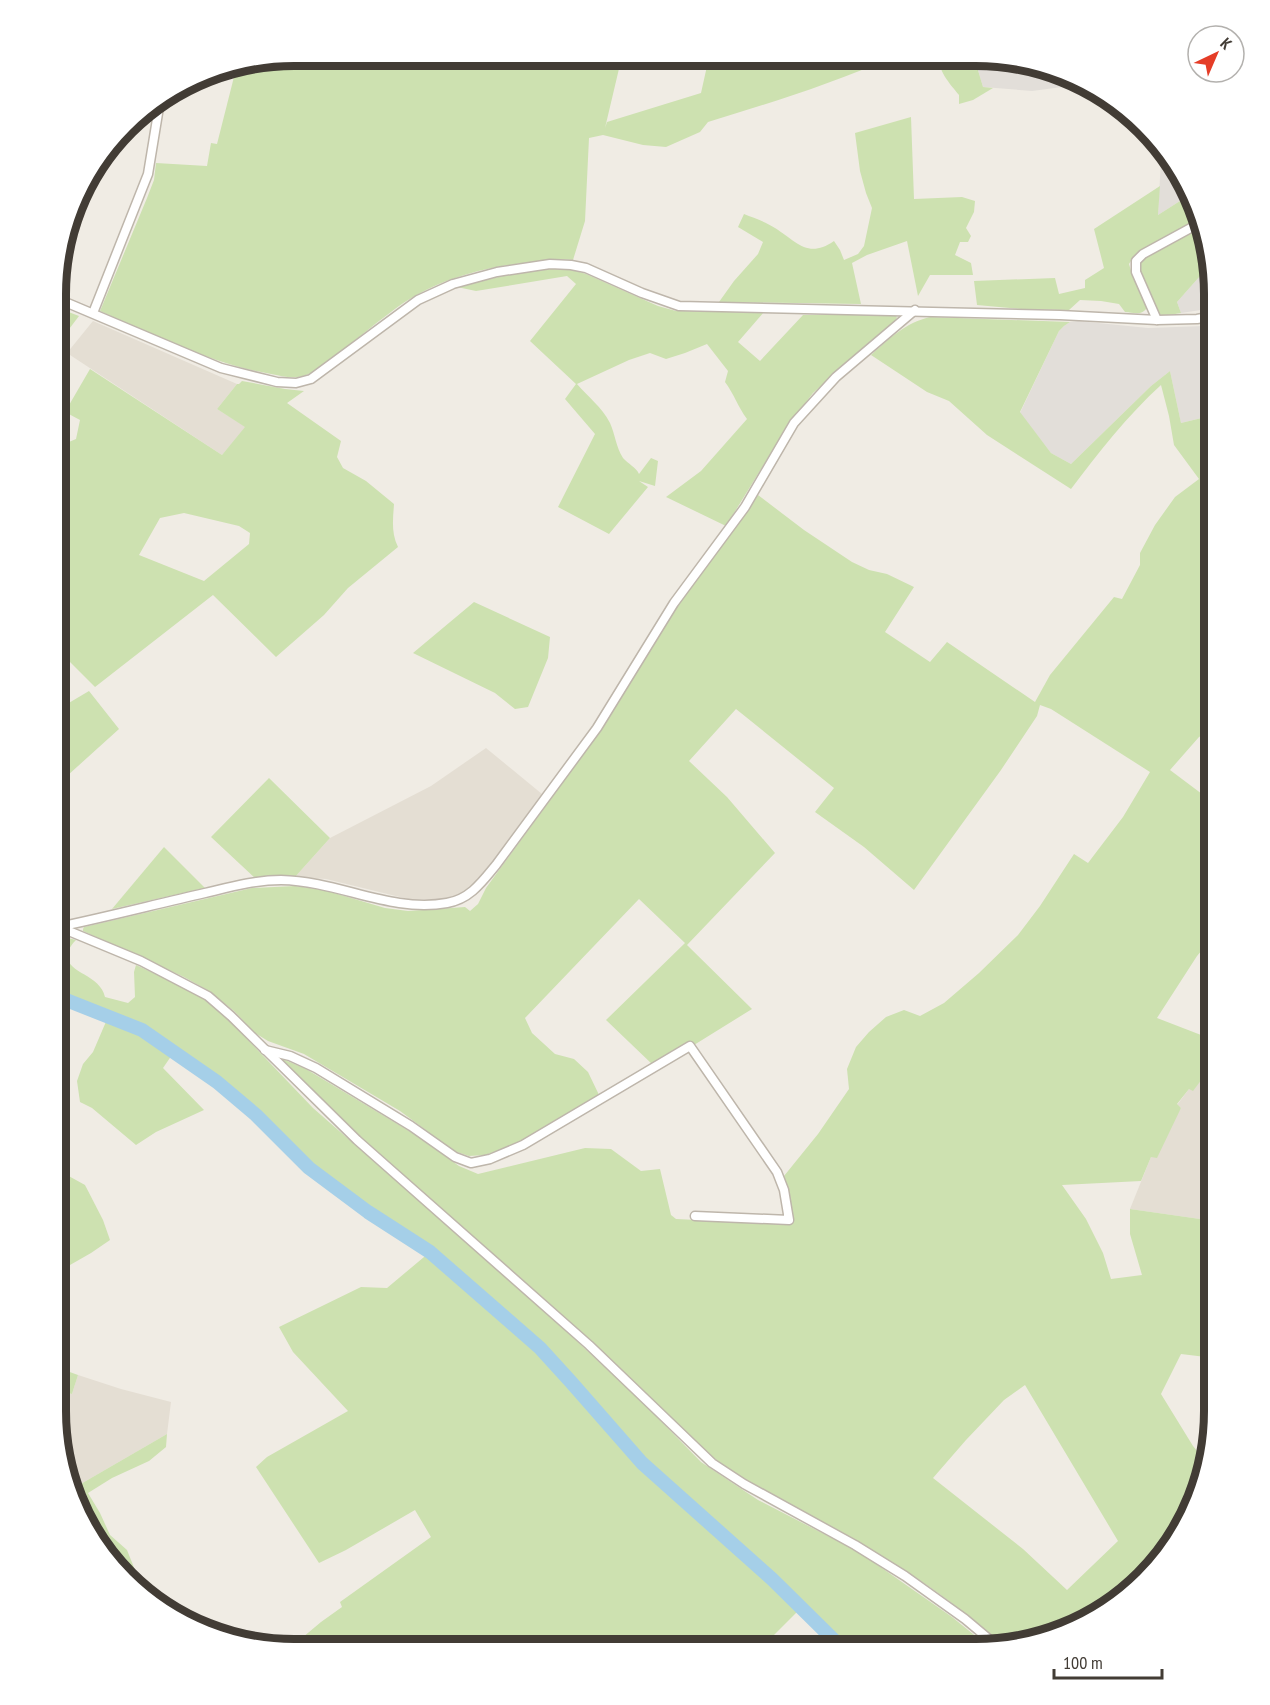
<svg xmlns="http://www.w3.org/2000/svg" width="1270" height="1705" font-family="'PT Sans Narrow',sans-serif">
<rect width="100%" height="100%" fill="#f0ece4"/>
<g fill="#e4ded3">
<path d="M93,321L237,384L217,409L246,427L222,455L67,353Z"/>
<path d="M486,748L542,794L479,880L469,889L459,896L436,900L408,899L326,879L295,877L330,838L431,786Z"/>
<path d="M1214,1063V1221L1130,1209L1151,1157L1181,1108L1177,1105L1189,1089L1207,1074Z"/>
<path d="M78,1375L121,1389L171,1402L167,1434L79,1485L73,1486L56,1412V1390L72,1394Z"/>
</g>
<g fill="#e2ded9">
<path d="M974,57L1008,58L1067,73L1085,84L1032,91L983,87Z"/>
<path d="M1160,152L1190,188L1191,194L1158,215L1161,159Z"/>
<path d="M1208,267L1214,293V308L1181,313L1177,302Z"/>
<path d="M1078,321L1148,328L1204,326L1214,324V415L1181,423L1170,371L1151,386L1071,464L1051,453L1020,413L1059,331L1064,326L1070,322Z"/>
</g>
<g fill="#cde1b0" fill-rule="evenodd">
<path d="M294,56H622L605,128L607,122L701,93L709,57H892C832,84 770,103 708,122L700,132L666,147L643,145L603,135L589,138L585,221L573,260C556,258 539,261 523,263C475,269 430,282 391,312C372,326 353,342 334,357C325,364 314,373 303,376C293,379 281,376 271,374C212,364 155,335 100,311L147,198L154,180L156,163L207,166L211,143L217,144L237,65Z"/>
<path d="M939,57H974L983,87L993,88L973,100L959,104V95C950,84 938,71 939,57Z"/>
<path d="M911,117L914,199L962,197L975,201L974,212L966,228L971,236L968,242H960L955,255L971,263L973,275H930L918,296L907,241L867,255L852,263L861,304L719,302L734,281L758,254L763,242L738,227L744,214C754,218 766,222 775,228C797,242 808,259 834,241L840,250L844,260L858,254L864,246L872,208L866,193L860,171L855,133Z"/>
<path d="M1160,186L1158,215L1191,194L1197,220L1134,256L1129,264L1132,274L1148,306C1143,316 1135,313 1125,312L1119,304L1101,301L1080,300L1069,310L1021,309L977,305L974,281L1055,278L1059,294L1085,288V280L1104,268L1094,229Z"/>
<path d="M1199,228L1208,267L1177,302L1181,313L1163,316L1158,313L1139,271L1140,260Z"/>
<path d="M552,269L573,270L586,274L658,306L676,311L764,312L738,342L760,361L803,315L894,314L897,317L895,321L813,393L787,427L726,526L666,497L701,471L747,419C738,407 734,394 725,382L728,371L707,344L685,353L666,359L650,353L629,360L577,384C588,397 602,407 610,423C615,434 616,447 623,458C628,464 636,467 639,474L651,458L658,461L655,486L639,481L648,487L609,534L558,507L595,434L565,399L576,384L530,341L576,284L567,276L476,291L457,287L519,272Z"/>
<path d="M58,308L79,316L57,345Z"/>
<path d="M930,317L1070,322L1064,326L1059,331L1020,412L1051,453L1071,464L1151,386L1170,371L1181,423L1214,415V730L1199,737L1170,770L1214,803V863L1206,872L1214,879V936L1197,956L1157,1018L1214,1040V1063L1193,1091L1189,1089L1177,1104L1181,1108L1157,1158L1151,1157L1141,1181L1062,1185L1086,1219L1103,1253L1111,1279L1142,1275L1130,1234V1209L1214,1221V1358L1181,1354L1161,1394L1193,1446L1207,1463L1202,1488L1175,1543L1134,1590L1082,1625L1000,1644C922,1569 822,1524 729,1470L713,1457C661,1410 612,1360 560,1314C467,1230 370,1150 281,1060H285L306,1069L414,1134L459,1166L478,1174L585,1148L611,1149L641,1171L660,1169L671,1215L676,1219L778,1224L794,1222L784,1176L818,1134L849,1089L847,1069L856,1047L869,1032L886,1017L904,1010L920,1016L944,1003L979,973L1018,935L1040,906L1074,854L1088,863L1123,817L1150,772L1051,709L1040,705L1037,716L1001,770L914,890L864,847L815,812L834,788L736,709L689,761L727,797L775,853L687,945L752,1009L694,1045L691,1042L653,1065L606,1020L685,943L639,899L525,1018L532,1033L555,1054L574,1059L588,1072L600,1097L511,1146L485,1155L469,1156L454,1151L400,1111L304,1054L268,1041L255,1033L234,1011L209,991L184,977L83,931V929L84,927L106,922L252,888L295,886L324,890L385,908L408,911L465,907L470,911L478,904L486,888L599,733L672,614L758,495L804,530L852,562L869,570L887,574L914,587L885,632L930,662L947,642L1035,702L1050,675L1114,597L1122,599L1140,565V553L1155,525L1175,497L1199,479L1174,445L1169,416L1161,385C1127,416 1099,452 1071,489L987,435L949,401L927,392L871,355C890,338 905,323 930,317ZM1025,1385L1118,1541L1067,1590L1023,1549L933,1478L966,1440L1004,1400Z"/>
<path d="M90,369L222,455L245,427L217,409L237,384H239L242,381L285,389L304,391L287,403L341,441L337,457L343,468L366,481L394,504C393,519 391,533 398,547L348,588L324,615L276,657L213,595L95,687L57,649V447L76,439L80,420L65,412ZM184,513L239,526L250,533L249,544L204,581L139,555L160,518Z"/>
<path d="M474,602L550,637L548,658L528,707L515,709L495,693L413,653Z"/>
<path d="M89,691L119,729L57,785V703L62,707Z"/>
<path d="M269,778L330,838L295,877L276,876L256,879L211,837Z"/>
<path d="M164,847L205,888L112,909Z"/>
<path d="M56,935L76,940C73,943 69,948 68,952C62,973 100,973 105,997L128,1003L135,997L134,972L136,965L205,997L230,1021L313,1108L547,1313L645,1405L701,1462L758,1500L859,1552L952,1617L989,1647L977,1649H843L822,1628L805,1620L797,1612L766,1643L770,1649L290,1648L321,1622L342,1607L340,1602L431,1537L415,1510L346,1550L319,1563L256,1467L267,1457L348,1411L293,1352L279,1327L361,1287L387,1288L430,1252L309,1168L256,1115L217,1082L174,1052L163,1068L204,1110L156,1132L136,1145L92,1108L80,1102L77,1081L83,1064L93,1052L108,1017L56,996Z"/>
<path d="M56,1169L85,1185L103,1220L110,1240L91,1253L56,1273Z"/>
<path d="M56,1367L78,1375L72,1394L56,1390Z"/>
<path d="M167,1434L166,1447L149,1461L112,1478L88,1493L100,1513L110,1535L127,1550L145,1595L115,1569L80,1517L73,1486L79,1485Z"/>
</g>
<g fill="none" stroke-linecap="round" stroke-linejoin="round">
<path stroke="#a5cfe8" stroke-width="14" d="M56,996L142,1030L217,1082L256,1115L309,1168L368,1212L430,1252L540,1348L571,1382L642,1463L772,1579L843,1649"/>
<g stroke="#beb6ab" stroke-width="11">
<g id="minor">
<path d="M58,299L221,368L277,382L296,383L311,379L418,300L453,284L497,272L550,264L571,265L586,268L642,293L679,306L1060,315L1157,320L1197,319L1214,316"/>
<path d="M93,313L148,174L160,101"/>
<path d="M1157,320L1136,272V261L1143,254L1198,224"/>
<path d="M58,927C107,917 156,904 205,893C230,887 255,880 281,880C339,881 390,913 447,903C470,899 482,882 496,865L597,728L674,603L745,507L794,423L836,377L915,310"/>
<path d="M59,927L141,961L208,996L231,1016L357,1140L589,1345L712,1463L744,1484L855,1545L905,1576L965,1619L996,1645"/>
<path d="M265,1050L290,1056L316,1068L411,1126L455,1157L471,1163L490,1159L523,1145L690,1046L777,1172L784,1190L789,1220L695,1216"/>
</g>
</g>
<use href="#minor" stroke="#fff" stroke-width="8"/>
</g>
<path d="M0 0H1270V1705H0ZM294 66H976A228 228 0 0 1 1204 294V1411A228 228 0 0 1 976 1639H294A228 228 0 0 1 66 1411V294A228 228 0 0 1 294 66Z" fill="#fff" fill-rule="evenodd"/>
<path fill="none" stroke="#423c35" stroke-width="8" d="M294 66H976A228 228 0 0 1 1204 294V1411A228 228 0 0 1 976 1639H294A228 228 0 0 1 66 1411V294A228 228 0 0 1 294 66Z"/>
<g transform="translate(1216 54) rotate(44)"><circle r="28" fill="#ffffff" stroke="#b3b1ae" stroke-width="1.5"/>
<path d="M0-4.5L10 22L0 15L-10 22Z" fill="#e53d27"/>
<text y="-9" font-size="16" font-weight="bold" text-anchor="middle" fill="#423c35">K</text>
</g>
<path d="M1054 1669v9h108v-9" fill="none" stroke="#423c35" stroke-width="3"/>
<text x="1063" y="1669" font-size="18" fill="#423c35" stroke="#ffffff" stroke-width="4.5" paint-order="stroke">100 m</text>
</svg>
